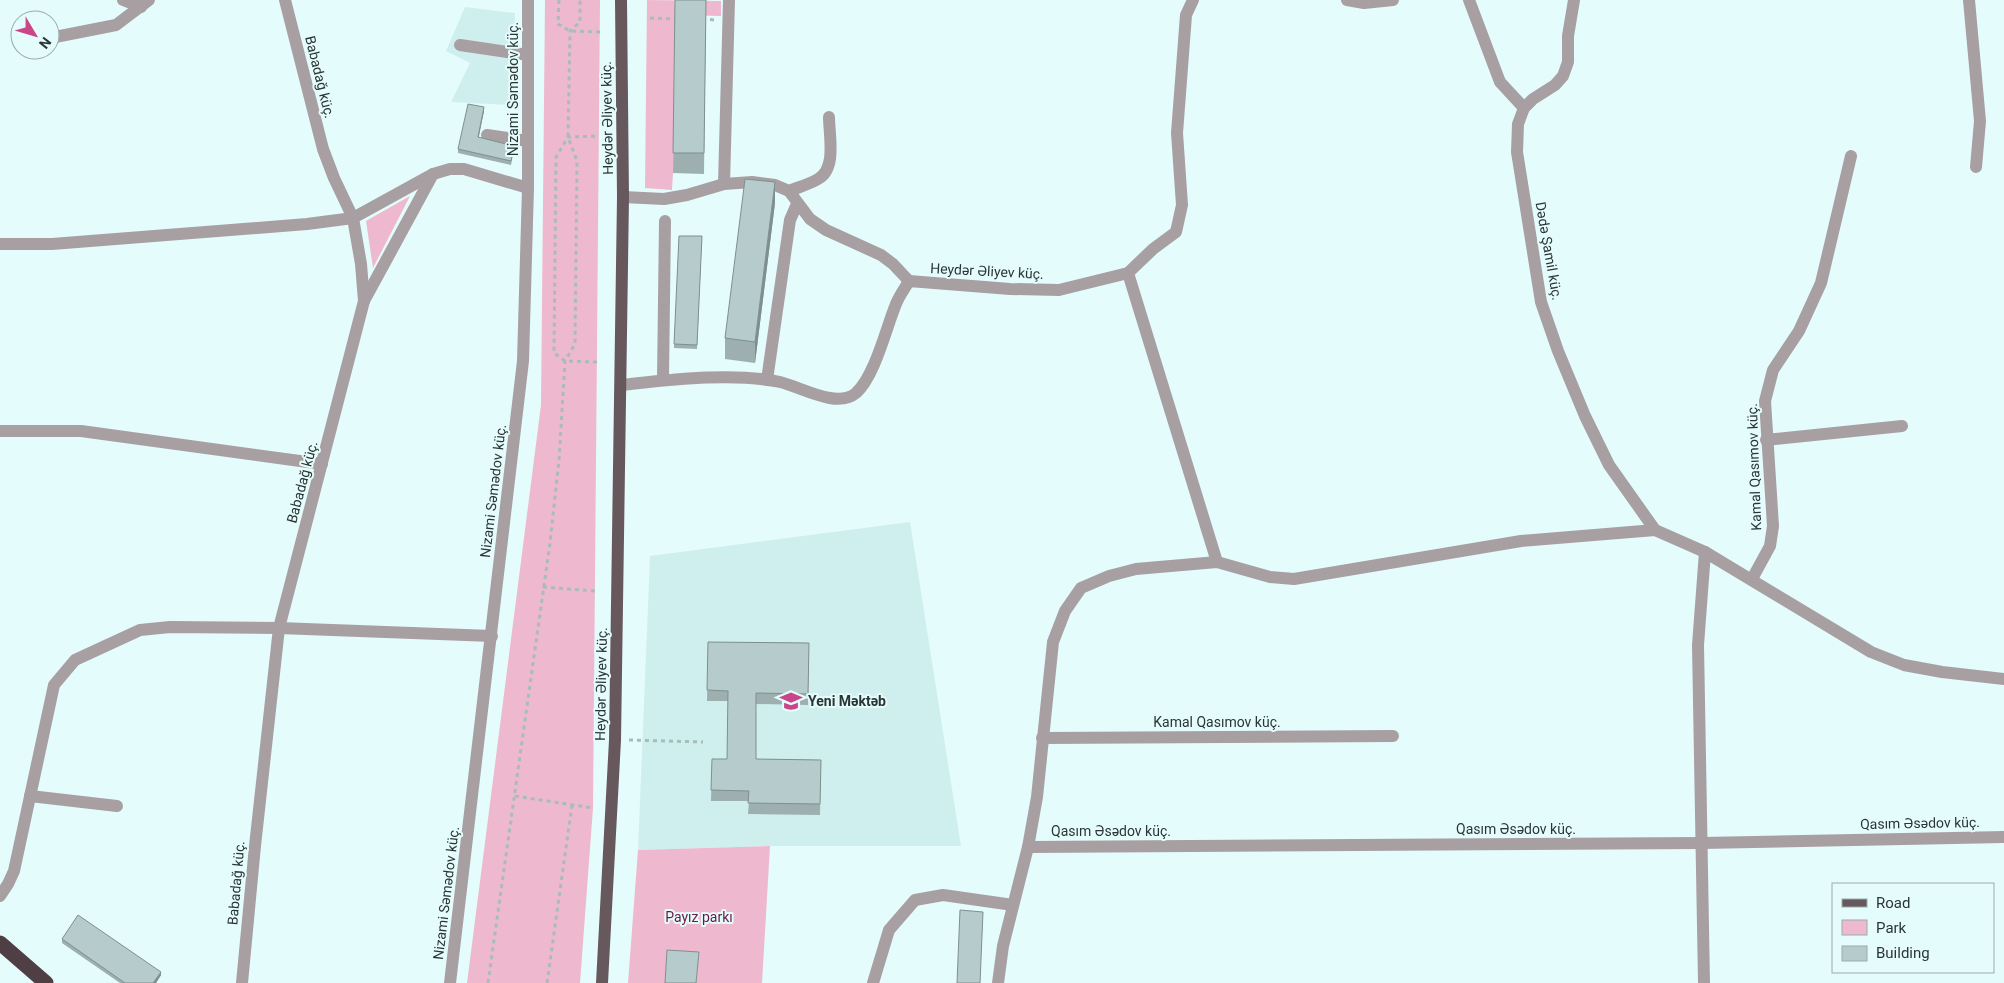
<svg xmlns="http://www.w3.org/2000/svg" width="2004" height="983" font-family="Roboto,sans-serif">
<rect width="100%" height="100%" fill="#e5fcfc"/>
<g fill="#cfefef">
<path d="M465,7L515,13L512,105L451,102L470,63L446,51Z"/>
<path d="M910,522L961,846H770L638,850L650,556Z"/>
</g>
<g fill="#eeb9ce">
<path d="M545,0H600L593,808L580,983H467L541,405Z"/>
<path d="M647,0L721,1V16L675,15L673,173L672,190L645,188Z"/>
<path d="M410,196L373,268L366,221Z"/>
<path d="M770,846L762,983H628L638,850Z"/>
</g>
<g fill="none" stroke-linecap="round" stroke-linejoin="round">
<g stroke="#a9bcbc" stroke-width="3" stroke-dasharray="4 4" stroke-linecap="butt">
<path d="M559,0L558,24L570,31L600,32"/>
<path d="M650,18L678,19"/>
<path d="M702,19L715,20"/>
<path d="M597,362L565,361L554,353L556,157L568,137L599,136"/>
<path d="M543,587L595,591"/>
<path d="M629,740L703,742"/>
<path d="M515,796L593,808"/>
<path d="M488,983L550,543L559,460L565,361L575,344L577,161L568,137L570,31L580,22V0"/>
<path d="M547,983L572,805"/>
</g>
<g stroke="#a89fa2" stroke-width="12">
<path d="M123,0L141,7"/>
<path d="M1347,0L1364,3L1393,0"/>
<path d="M1469,0L1500,82L1524,108"/>
<path d="M1574,0L1568,36V62L1563,76L1555,85L1533,99L1524,108L1518,124L1517,152L1541,302L1558,351L1585,416L1609,465L1655,530"/>
<path d="M1969,0L1980,121L1976,167"/>
<path d="M50,38L116,25L149,0"/>
<path d="M460,45L528,55"/>
<path d="M487,135L528,141"/>
<path d="M724,184L729,0"/>
<path d="M789,191C799,187 810,184 818,179C837,169 829,135 829,117"/>
<path d="M623,197L664,199L687,195L724,184L752,182L775,185L789,191L810,219L826,230L881,255L893,264L909,281"/>
<path d="M0,244H52L307,224L353,218L433,174L450,169H464L528,188"/>
<path d="M1128,273L1217,562"/>
<path d="M364,301L433,174"/>
<path d="M663,380L665,221"/>
<path d="M767,380L790,220L797,204"/>
<path d="M621,385C669,380 732,372 780,382C801,387 837,409 856,393C875,376 886,328 896,304C899,296 905,288 909,281L1010,289L1059,290L1128,273L1153,249L1176,232L1182,205L1177,133L1186,15L1193,0"/>
<path d="M0,431H81L322,464"/>
<path d="M1766,440L1902,426"/>
<path d="M1752,579L1770,546L1773,526L1765,401L1773,370L1799,331L1821,283L1851,156"/>
<path d="M1042,738L1393,736"/>
<path d="M30,796L117,806"/>
<path d="M1028,847L1702,843L2004,837"/>
<path d="M0,896L8,884L14,871L54,685L75,660L140,630L170,627L279,628L492,636"/>
<path d="M242,983L255,846L279,628L364,301L361,264L353,218L334,178L323,149L285,0"/>
<path d="M450,983L523,361L528,188V0"/>
<path d="M873,983L889,930L915,900L943,895L1013,905"/>
<path d="M998,983L1003,946L1028,847L1037,797L1053,642L1065,611L1081,588L1109,576L1136,569L1217,562L1270,577L1294,579L1521,541L1655,530L1705,552L1871,652L1904,665L1942,672L2004,679"/>
<path d="M1704,983L1698,645L1705,552"/>
</g>
<path stroke="#66585d" stroke-width="12" d="M602,983L615,740L623,197L621,0"/>
<path stroke="#4f3f45" stroke-width="15" d="M0,943L46,983"/>
</g>
<g fill="#9dafaf">
<path d="M675,0H706L704,174L673,173Z"/>
<path d="M484,111L478,137L514,149L511,165L458,153V149Z"/>
<path d="M775,203L755,363L725,359V338Z"/>
<path d="M679,236H702L697,349L674,348Z"/>
<path d="M708,642L809,643L808,705L756,704V759L821,760L820,815L748,814L749,801H711L712,759H727L728,701H707Z"/>
<path d="M62,939L161,975L156,983H120L62,943Z"/>
</g>
<g fill="#7f8f8f">
<path d="M484,107V111L478,141V137Z"/>
<path d="M775,182V203L755,363V342Z"/>
<path d="M161,972V975L156,983H153Z"/>
</g>
<g fill="#b6cccc" stroke="#7f8f8f">
<path d="M675,0H706L704,153H673Z"/>
<path d="M468,104L484,107L478,137L514,146L511,161L458,149Z"/>
<path d="M745,179L775,182L755,342L725,338Z"/>
<path d="M679,236H702L697,345L674,344Z"/>
<path d="M708,642L809,643L808,694L756,693V759L821,760L820,804L748,803L749,791L711,790L712,759H727L728,691L707,690Z"/>
<path d="M960,910L983,912L980,983H957Z"/>
<path d="M78,915L161,972L153,983H125L62,939Z"/>
<path d="M667,950L699,952L696,983H665Z"/>
</g>
<defs>
<g id="school-bare" transform="scale(1.725)"><path d="M0-5L7-2L0 1L-7-2ZM-4 1L0 2.5L4 1V4Q0 6-4 4Z" fill="#cb4689" stroke="#e5fcfc" stroke-width="2.5" paint-order="stroke"/></g>
</defs>
<g fill-rule="evenodd">
<use href="#school-bare" x="791" y="701"/>
</g>
<g text-anchor="middle" stroke-width="4" stroke-linejoin="round" paint-order="stroke">
<g font-size="14" fill="#2c3535" stroke="#e5fcfc">
<text transform="translate(320 77) rotate(76)" y="5">Babadağ küç.</text>
<text transform="translate(513 89) rotate(-90)" y="5">Nizami Səmədov küç.</text>
<text transform="translate(607 118) rotate(-91)" y="5">Heydər Əliyev küç.</text>
<text transform="translate(1549 251) rotate(80)" y="5">Dədə Şamil küç.</text>
<text transform="translate(987 271) rotate(3)" y="5">Heydər Əliyev küç.</text>
<text transform="translate(1754 467) rotate(-92)" y="5">Kamal Qasımov küç.</text>
<text transform="translate(302 482) rotate(-75)" y="5">Babadağ küç.</text>
<text transform="translate(493 491) rotate(-83)" y="5">Nizami Səmədov küç.</text>
<text transform="translate(601 684) rotate(-89)" y="5">Heydər Əliyev küç.</text>
<text x="1217" y="727">Kamal Qasımov küç.</text>
<text transform="translate(1920 823) rotate(-1)" y="5">Qasım Əsədov küç.</text>
<text x="1516" y="834">Qasım Əsədov küç.</text>
<text x="1111" y="836">Qasım Əsədov küç.</text>
<text transform="translate(236 883) rotate(-85)" y="5">Babadağ küç.</text>
<text transform="translate(446 893) rotate(-83)" y="5">Nizami Səmədov küç.</text>
</g>
<g font-size="14" font-weight="bold" fill="#2c3535" stroke="#e5fcfc" text-anchor="start">
<text x="808" y="706">Yeni Məktəb</text>
</g>
<g font-size="14" fill="#6b1844" stroke="#e5fcfc">
<text x="699" y="922">Payız parkı</text>
</g>
</g>
<rect x="1832" y="883" width="162" height="90" fill="#e5fcfc" stroke="#9bacac"/>
<rect x="1842" y="899" width="25" height="8" fill="#66585d" stroke="#9bacac"/>
<text x="1876" y="908" font-size="15" fill="#2c3535">Road</text>
<rect x="1842" y="920" width="25" height="15" fill="#eeb9ce" stroke="#9bacac"/>
<text x="1876" y="933" font-size="15" fill="#2c3535">Park</text>
<rect x="1842" y="946" width="25" height="15" fill="#b6cccc" stroke="#9bacac"/>
<text x="1876" y="958" font-size="15" fill="#2c3535">Building</text>
<g transform="translate(35 35) rotate(128)"><circle r="24" fill="#e5fcfc" stroke="#9bacac"/>
<path d="M0-4L9 19L0 12L-9 19Z" fill="#cb4689"/>
<text y="-8" font-size="14" font-weight="bold" text-anchor="middle" fill="#2c3535">N</text>
</g>
</svg>
